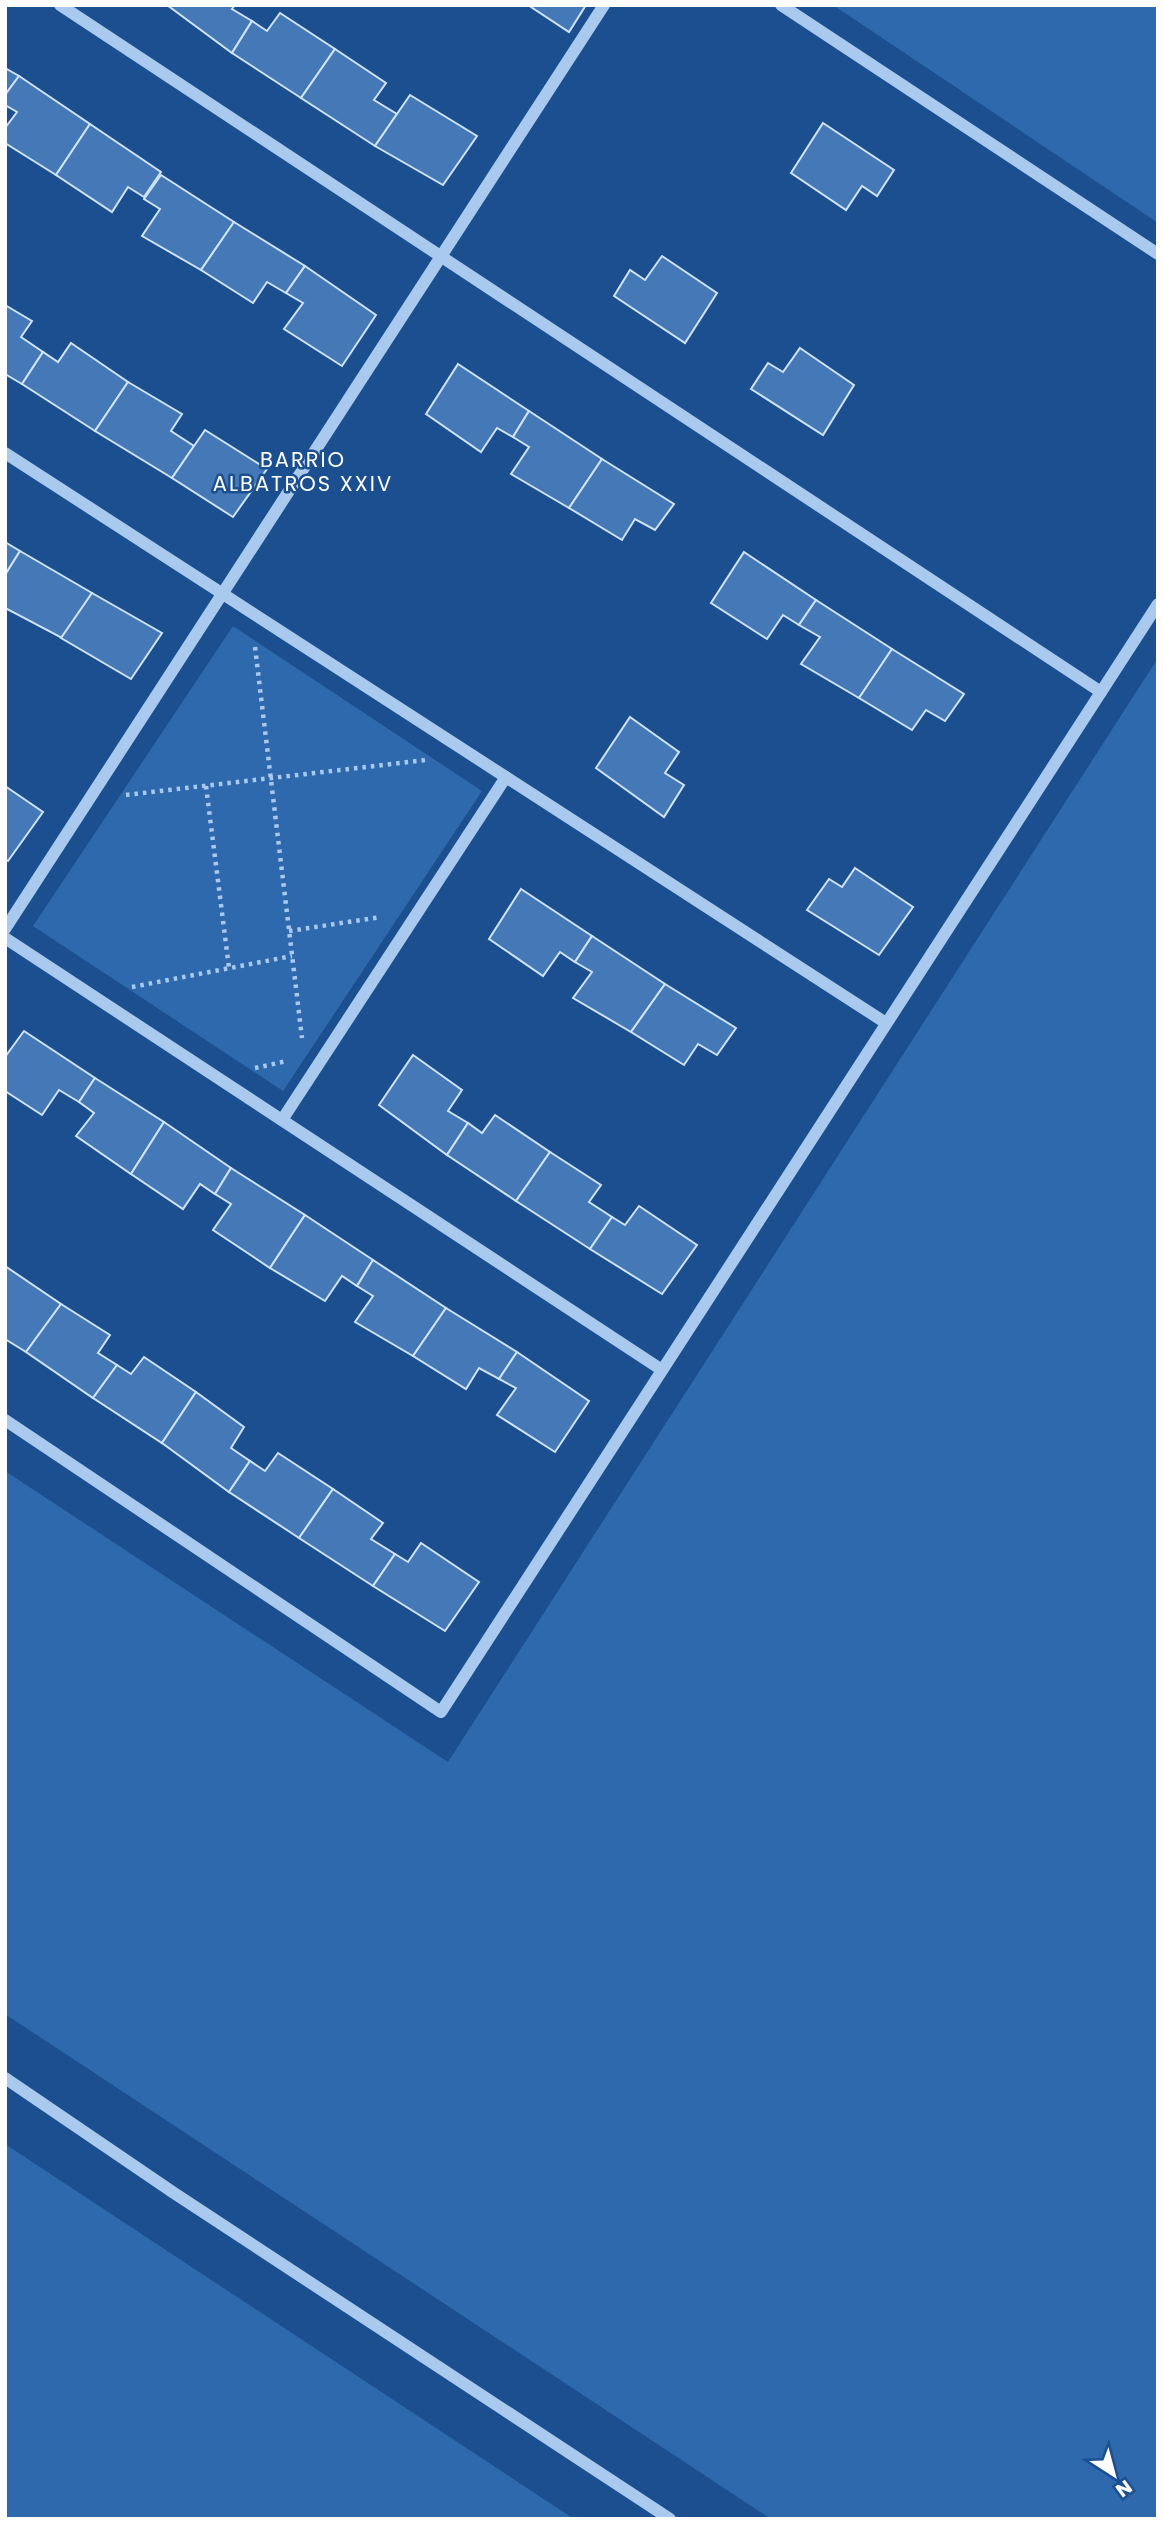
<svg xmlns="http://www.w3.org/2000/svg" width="1163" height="2524" font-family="Poppins,sans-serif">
<rect width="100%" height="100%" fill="#1b4f8f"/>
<g fill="#2e69ad">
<path d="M833,5H1158V223Z"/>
<path d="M233,626L482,791L283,1091L33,926Z"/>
<path d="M1158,658V2519H771L5,2014V1471L448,1762Z"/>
<path d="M5,2144L574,2519H5Z"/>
</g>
<g fill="#4478b7" stroke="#cfe3fa" stroke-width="2">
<path d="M167,5H235L232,9L252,21L232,53Z"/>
<path d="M528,5H586L569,32Z"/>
<path d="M280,13L335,49L301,98L232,53L252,21L267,31Z"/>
<path d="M335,49L386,83L374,100L397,114L375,146L301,98Z"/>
<path d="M5,68L19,76L5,95Z"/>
<path d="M19,76L90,124L56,175L5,143V128L17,112L5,105V95Z"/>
<path d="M410,95L477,136L443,185L375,146Z"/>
<path d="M823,123L894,170L877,196L862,186L846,210L791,173Z"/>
<path d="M90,124L161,172L144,197L128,187L112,212L56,175Z"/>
<path d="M161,175L234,222L201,270L142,236L160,209L144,199Z"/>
<path d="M234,222L305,266L286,293L267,282L253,303L201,270Z"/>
<path d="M662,256L717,293L685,343L614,296L630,270L645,280Z"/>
<path d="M305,266L376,315L342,366L284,329L303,303L286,293Z"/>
<path d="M5,305L32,321L21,337L43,352L22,384L5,374Z"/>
<path d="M71,343L128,382L95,431L22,384L43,352L58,362Z"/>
<path d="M800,348L854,385L823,435L751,389L768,363L783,372Z"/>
<path d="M458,364L529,411L513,437L497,428L481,452L426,414Z"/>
<path d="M128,382L182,414L171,431L194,446L172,478L95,431Z"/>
<path d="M529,411L602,459L569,508L511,474L529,447L513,437Z"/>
<path d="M205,430L267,469L233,517L172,478Z"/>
<path d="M602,459L674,504L655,530L635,519L622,540L569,508Z"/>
<path d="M5,542L20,551L5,575Z"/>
<path d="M20,551L92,593L62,638L5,608V575Z"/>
<path d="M744,552L816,600L799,625L783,615L767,639L711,603Z"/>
<path d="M92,593L162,633L131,679L61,638Z"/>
<path d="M816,600L892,649L859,698L801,664L820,637L799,625Z"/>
<path d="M892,649L964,694L945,721L926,710L912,730L859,698Z"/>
<path d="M630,717L679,752L665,773L684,785L664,817L596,768Z"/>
<path d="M5,786L43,812L8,861L5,859Z"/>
<path d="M855,868L913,907L879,955L807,910L829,879L842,887Z"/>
<path d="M521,889L592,936L575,962L560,952L543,976L489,939Z"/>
<path d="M592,936L665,984L631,1032L573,998L592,972L575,962Z"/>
<path d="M665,984L736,1028L717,1055L698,1044L684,1065L631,1032Z"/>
<path d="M24,1031L95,1078L79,1102L59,1090L42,1115L5,1091V1057Z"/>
<path d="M413,1055L462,1090L448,1111L468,1123L447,1155L379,1105Z"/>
<path d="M95,1078L164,1122L131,1174L76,1136L94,1113L79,1102Z"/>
<path d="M495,1115L550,1152L516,1201L447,1155L468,1123L482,1133Z"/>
<path d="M164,1122L231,1168L215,1194L200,1184L183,1209L131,1174Z"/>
<path d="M550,1152L601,1185L589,1202L612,1217L590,1249L516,1201Z"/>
<path d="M231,1168L305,1215L270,1268L213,1230L231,1204L215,1194Z"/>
<path d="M639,1206L697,1245L662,1294L590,1249L612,1217L625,1225Z"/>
<path d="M305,1215L373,1260L357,1286L342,1276L325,1301L270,1268Z"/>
<path d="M373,1260L446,1308L413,1356L355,1322L373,1296L357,1286Z"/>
<path d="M5,1266L61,1304L26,1352L5,1339Z"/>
<path d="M61,1304L110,1335L98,1353L117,1365L93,1398L26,1352Z"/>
<path d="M446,1308L517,1352L499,1379L479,1368L466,1389L413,1356Z"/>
<path d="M517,1352L589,1401L555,1452L497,1415L516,1388L499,1379Z"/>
<path d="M144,1357L196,1392L162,1443L93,1398L117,1365L131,1374Z"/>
<path d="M196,1392L244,1427L231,1448L250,1461L229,1492L162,1443Z"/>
<path d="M278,1453L333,1489L299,1538L229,1492L250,1461L265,1471Z"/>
<path d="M333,1489L383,1523L371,1539L395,1554L373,1586L299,1538Z"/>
<path d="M421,1543L479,1582L445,1631L373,1586L395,1554L408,1562Z"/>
</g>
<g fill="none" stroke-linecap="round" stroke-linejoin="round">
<g stroke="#a9c9ee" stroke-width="4.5" stroke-dasharray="3.5 5" stroke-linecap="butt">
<path d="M255,647L302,1038"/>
<path d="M206,786L229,968"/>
<path d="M126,795L426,760"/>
<path d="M289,931L381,917"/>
<path d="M132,987L292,956"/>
<path d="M255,1068L287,1061"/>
</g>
<g stroke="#a9c9ee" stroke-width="12">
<path d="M60,5L1101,692"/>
<path d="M781,5L1158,254"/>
<path d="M5,453L886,1023"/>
<path d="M5,929L604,5"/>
<path d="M5,938L662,1370"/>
<path d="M282,1120L506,777"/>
<path d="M5,1420L441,1712L1158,604"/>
<path d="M5,2078L174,2193L670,2519"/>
</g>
</g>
<g text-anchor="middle" stroke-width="5" stroke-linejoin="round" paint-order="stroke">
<g font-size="21" letter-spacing="2" fill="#fff" stroke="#1b4f8f">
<text x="303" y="467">BARRIO<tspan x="303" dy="24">ALBATROS XXIV</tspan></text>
</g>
</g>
<rect width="1163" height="2524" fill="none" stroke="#ffffff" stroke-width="14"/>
<g transform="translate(1114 2475) rotate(144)" stroke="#1b4f8f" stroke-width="5" paint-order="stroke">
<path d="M0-5L12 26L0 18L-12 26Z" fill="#ffffff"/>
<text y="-10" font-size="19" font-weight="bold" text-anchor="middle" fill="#ffffff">N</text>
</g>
</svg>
